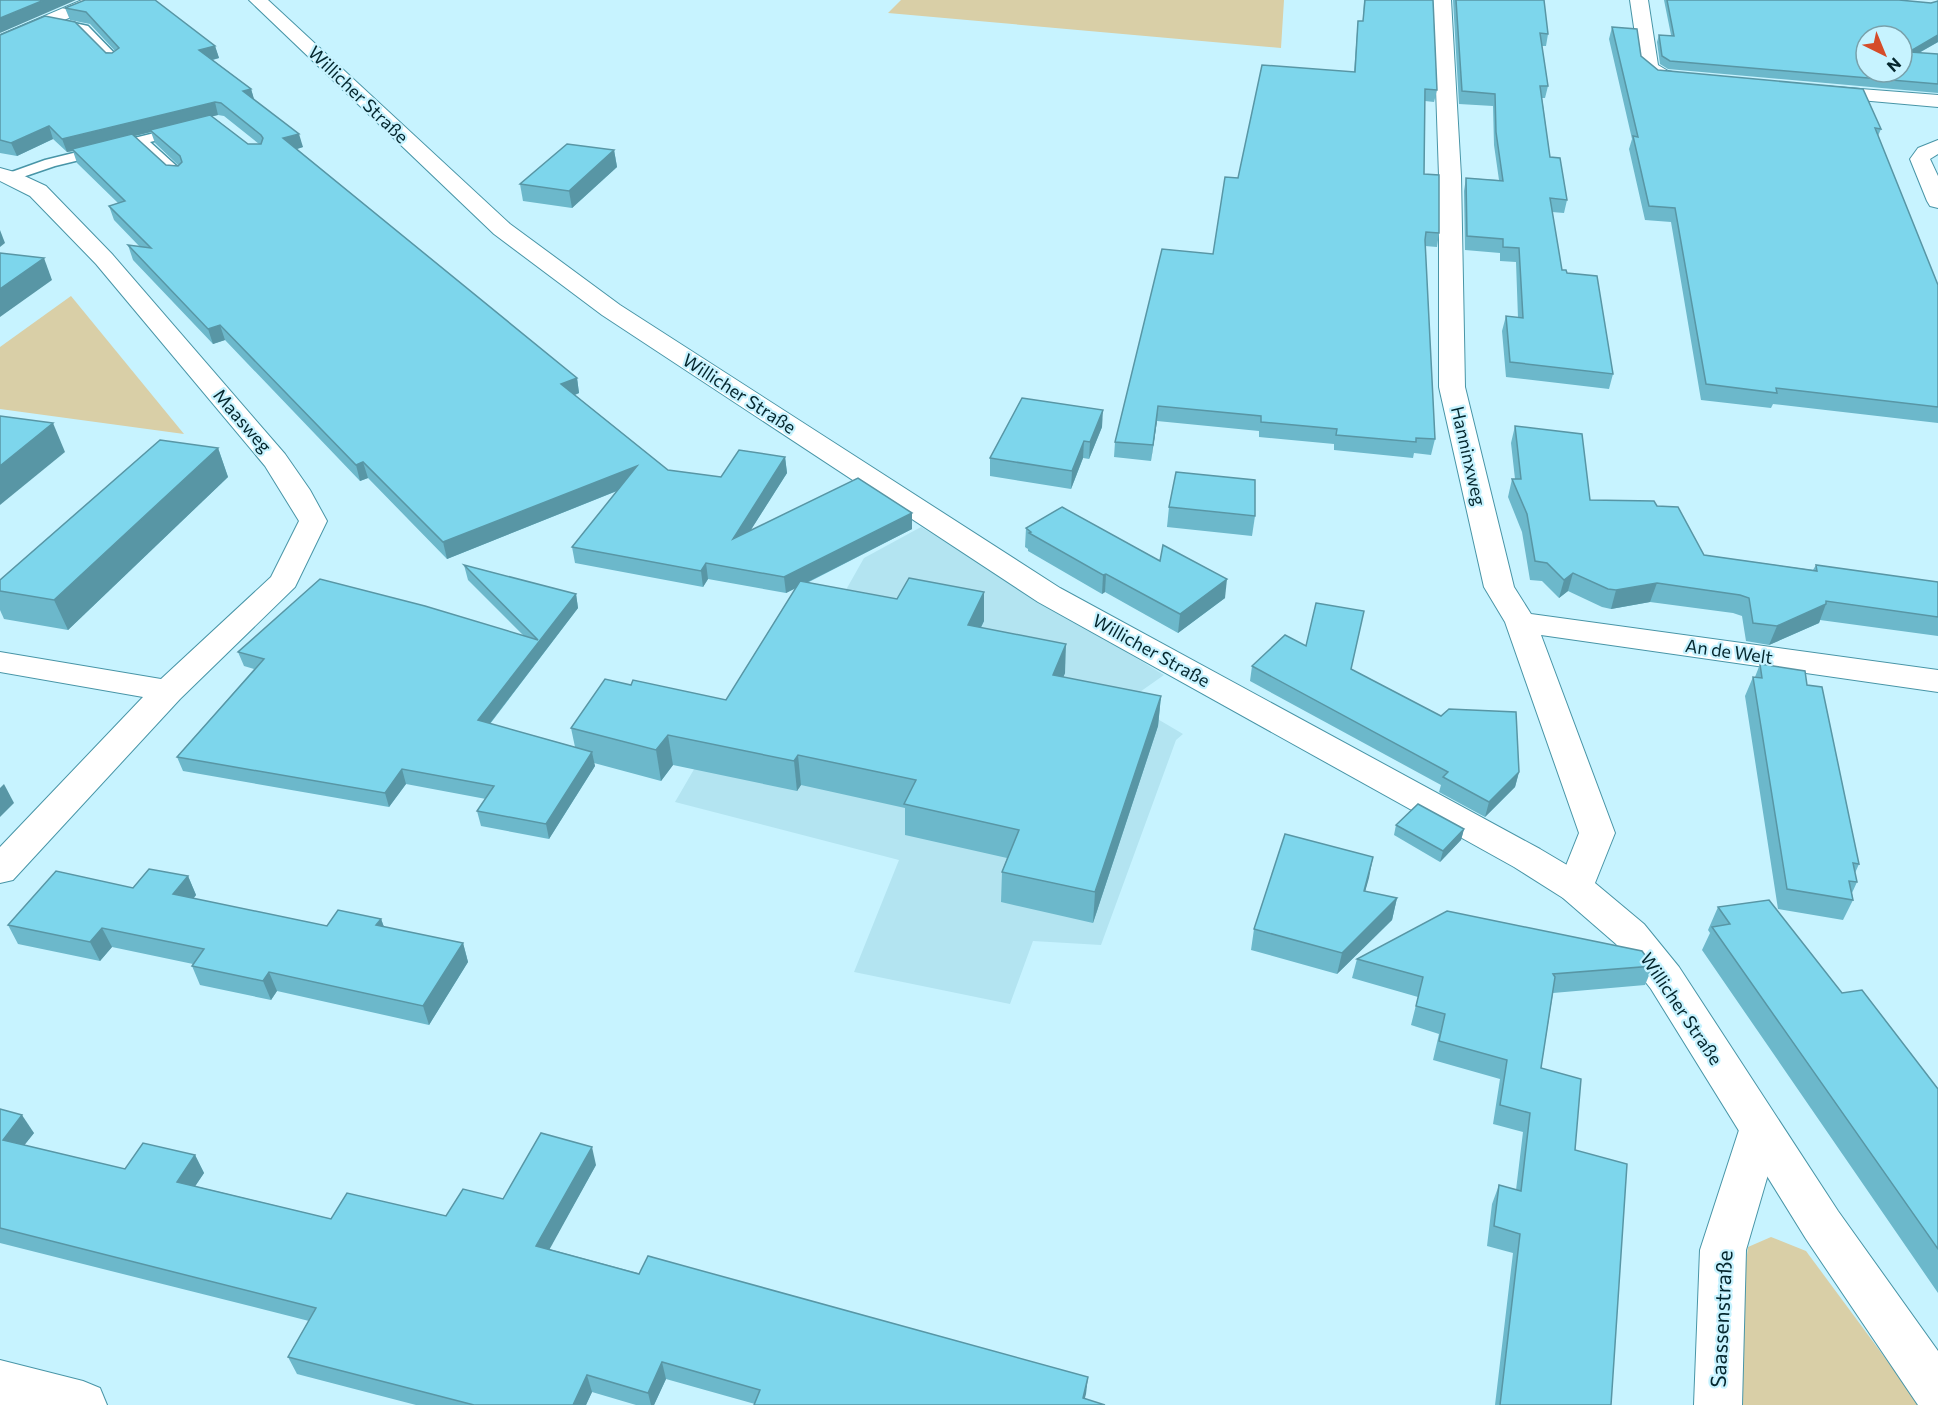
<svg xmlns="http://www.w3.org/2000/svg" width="1938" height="1405" font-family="Commissioner,sans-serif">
<rect width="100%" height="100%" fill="#c7f3ff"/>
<path fill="#b3e4f1" d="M921,527L1164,675L1127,701L1183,734L1176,740L1101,945L1033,941L1010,1004L854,972L899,860L675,802L789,606L834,611L864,558Z"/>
<g fill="#d9cfa7">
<path d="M901,0H1284L1281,48L888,13Z"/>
<path d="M71,296L184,434L0,409V347Z"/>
<path d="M1771,1237L1806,1251L1920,1405H1740L1741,1304L1748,1247Z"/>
</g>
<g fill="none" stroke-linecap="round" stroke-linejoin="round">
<g stroke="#4895a7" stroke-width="3">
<g id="service">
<path d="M51,18L88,26L121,60L115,64L111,63L80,32L47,25V19Z"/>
<path d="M183,126L190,130L188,133L150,142L182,171L184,174L182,177H172L137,146L55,166L11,181L4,177L6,174L45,160Z"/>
</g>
</g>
<g stroke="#4895a7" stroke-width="2">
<g id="minor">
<path d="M82,0H105L102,4L0,47V35Z"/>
<path d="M1433,0H1451L1461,176L1465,387L1514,587L1531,614L1938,670V692L1541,635L1615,833L1589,898L1576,902L1563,898L1557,888L1579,833L1505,622L1484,587L1439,387V176Z"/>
<path d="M1630,0H1648L1658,65L1668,71L1691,76L1693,80L1691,84C1675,88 1649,81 1640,68Z"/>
<path d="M1822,86L1938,95V107L1815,96L1812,92L1815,88Z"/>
<path d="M1938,140V154L1930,159L1938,176V208L1930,206L1927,201L1910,159L1918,148Z"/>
<path d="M0,168L18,173L46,186L112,254L285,454L310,490L327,521L295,587L180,699L13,880L0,883V847L143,697L0,672V652L161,679L271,577L299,521L265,466L96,264L30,196L0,181Z"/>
<path d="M1760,1112L1775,1117L1781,1130L1746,1250L1742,1405H1694L1700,1250L1739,1130L1745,1117Z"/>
<path d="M0,1360L83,1381L100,1388L107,1405H0Z"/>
</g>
</g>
<g stroke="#4895a7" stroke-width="2">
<path id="tertiary" d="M249,0H268L510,224L620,305L1060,588L1540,849L1589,878L1644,924L1679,967L1838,1211L1938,1351V1405H1918L1806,1239L1651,989L1616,944L1563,898L1514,867L1038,602L602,315L494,234Z"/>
</g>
<use href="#service" fill="#fff" fill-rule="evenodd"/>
<use href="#minor" fill="#fff" fill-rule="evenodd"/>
<use href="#tertiary" fill="#fff" fill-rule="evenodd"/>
</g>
<g fill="#6cb8cb" fill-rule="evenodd">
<path d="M85,0L215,46L219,58L213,60L251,89L254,100L303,147L297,149L577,378L579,393L575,395L668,470L721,477L785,457L787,473L750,531L912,513V529L807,583L984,621L981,627L1065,673L1063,677L1161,696L1158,726L1093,923L1001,902L1002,872L1007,858L905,835V808L801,785L797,791L673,765L661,781L594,763L595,766L549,839L481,826L477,811L486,799L406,784L389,807L183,771L177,757L254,669L244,666L238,652L523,635L468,580L464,565L576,594L578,608L490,724L575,747L571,728L631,685L726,700L796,588L786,593L708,579L703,587L575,563L572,547L617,491L447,559L368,478L360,481L225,340L213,344L133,260L128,245L140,247L114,220L109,206L118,203L77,163L73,151L67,152L53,139L17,156L0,153V35L112,53L115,51L90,24L70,20L65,8ZM218,115L224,116L259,144H248L212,116ZM151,132L155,143L178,165V166L166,165L134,136Z"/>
<path d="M1364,0H1433L1437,90L1434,102L1425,101L1424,174L1439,233L1437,247L1425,246L1435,439L1431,455L1414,453L1413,458L1334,450V444L1259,437V431L1157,421L1151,461L1114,457L1115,442L1213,254L1238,178L1354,72L1357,32L1358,21H1363Z"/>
<path d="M1453,0H1544L1548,34L1546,46H1542L1548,86L1545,98H1542L1550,157L1567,200L1564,213L1552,212L1562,270L1567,273L1613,374L1609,389L1506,377L1502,331L1506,316L1518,318L1516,262L1500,261V253L1465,250L1464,191L1466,178L1499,180L1494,145L1493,106L1459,104Z"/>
<path d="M1664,0H1899L1931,3L1938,1L1937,0H1938V42L1919,53L1938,54V93L1668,69L1660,64L1657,42L1659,35H1671Z"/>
<path d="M1612,27L1641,56L1658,70L1881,129L1878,136L1938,285V423L1773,404L1771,408L1701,400L1671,222L1645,220L1629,149L1632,139L1609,39Z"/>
<path d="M614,150L617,167L572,208L523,201L520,184Z"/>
<path d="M1515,426L1590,500L1657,506L1704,555L1813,570L1816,565L1938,582V636L1820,620L1819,623L1769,645L1746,641L1742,616L1733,613L1650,602L1611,609L1602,607L1568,591L1559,598L1542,581L1530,580L1522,532L1508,497L1512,479H1515L1511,443Z"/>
<path d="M1102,427L1089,459L1083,458L1071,489L990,476V458Z"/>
<path d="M218,448L228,477L68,630L4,619L0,610V580Z"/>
<path d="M1169,507L1255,516L1252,536L1167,527Z"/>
<path d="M1026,528L1225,598L1178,633L1105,592L1102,594L1028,551V549L1025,547Z"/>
<path d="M1760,664L1807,685L1859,864L1855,873L1857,882L1852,893L1853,900L1843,920L1778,909L1745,696L1753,677H1755Z"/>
<path d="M1252,666L1351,669L1519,772L1515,787L1485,817L1439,792L1441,785L1250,681Z"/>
<path d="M1396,825L1464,829L1461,840L1440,862L1394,835Z"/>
<path d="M1373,857L1365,892L1397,898L1392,920L1337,974L1251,950L1254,929Z"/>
<path d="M188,876L196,895L193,899L327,926L381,919L384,927L463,943L468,962L429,1025L277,991L271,1000L200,985L192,966L193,964L112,947L100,961L18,944L8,925L133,888Z"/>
<path d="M1718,907L1842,993L1938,1089V1293L1702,950L1710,933L1708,930Z"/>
<path d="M1357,959L1653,966L1645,985L1553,993L1541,1068L1575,1150L1611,1405H1495L1513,1253L1487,1246L1492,1204L1499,1185L1516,1190L1523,1132L1493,1124L1500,1079L1433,1060L1439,1034L1411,1025L1418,997L1352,978Z"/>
<path d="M0,1109L34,1133L24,1145L125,1169L195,1155L204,1173L195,1186L331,1219L446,1216L503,1199L596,1165L549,1249L1086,1394L755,1404L666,1379L654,1405H636L592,1392L586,1405H416L297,1374L288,1357L309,1321L0,1243Z"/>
</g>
<g fill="#5896a5">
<path d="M44,0H76L0,33V18Z"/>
<path d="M1938,35V42L1906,60L1909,52Z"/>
<path d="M215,46L219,58L203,62L199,50Z"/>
<path d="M251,89L255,102L243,91Z"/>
<path d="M215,102L218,115L152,131L150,130L151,132L74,151L72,149L73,151L67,152L62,139Z"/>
<path d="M49,126L53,139L17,156L11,143Z"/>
<path d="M299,134L303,147L287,152L283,138Z"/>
<path d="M614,150L617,167L572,208L569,191Z"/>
<path d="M0,230L5,243L0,247Z"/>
<path d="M44,258L52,280L0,317V289Z"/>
<path d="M220,325L225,340L213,344L208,329Z"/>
<path d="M577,378L579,393L564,399L561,384Z"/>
<path d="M1158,406L1157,421L1151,461L1153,445Z"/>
<path d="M1103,410L1102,427L1089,459L1090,442Z"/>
<path d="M53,423L65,452L0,505V466Z"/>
<path d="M1084,441L1083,458L1071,489L1072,471Z"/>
<path d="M218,448L228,477L68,630L54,600Z"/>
<path d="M785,457L787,473L735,555L733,539Z"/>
<path d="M363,462L368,478L360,481L356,465Z"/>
<path d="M637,466L639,482L447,559L443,542Z"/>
<path d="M912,513V529L786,593L784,577Z"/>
<path d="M706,563L708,579L703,587L701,571Z"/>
<path d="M1573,573L1568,591L1559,598L1564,580Z"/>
<path d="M1106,574L1105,592L1102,594L1103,575Z"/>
<path d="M1227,579L1225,598L1178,633L1180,614Z"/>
<path d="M1657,583L1650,602L1611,609L1616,590Z"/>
<path d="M984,592V621L968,654V625Z"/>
<path d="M576,594L578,608L481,735L478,720Z"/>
<path d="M1826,604L1819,623L1769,645L1777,626Z"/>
<path d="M1066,644L1065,673L1052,705L1053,675Z"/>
<path d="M1161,696L1158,726L1093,923L1095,892Z"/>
<path d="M668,735L673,765L661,781L656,750Z"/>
<path d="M592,752L595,766L549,839L546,824Z"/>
<path d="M798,755L801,785L797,791L794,761Z"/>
<path d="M402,769L406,784L389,807L385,793Z"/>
<path d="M1519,772L1515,787L1485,817L1489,802Z"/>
<path d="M4,784L14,803L0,817V788Z"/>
<path d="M1464,829L1461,840L1440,862L1443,851Z"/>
<path d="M1373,857L1369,878L1359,913L1364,891Z"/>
<path d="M188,876L196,895L182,913L173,894Z"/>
<path d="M1397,898L1392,920L1337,974L1342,953Z"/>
<path d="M381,919L388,938L376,925Z"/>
<path d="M102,928L112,947L100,961L90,942Z"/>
<path d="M463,943L468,962L429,1025L423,1006Z"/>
<path d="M269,972L277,991L271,1000L263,981Z"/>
<path d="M22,1115L34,1133L15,1157L3,1140Z"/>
<path d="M592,1147L596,1165L542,1263L536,1246Z"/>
<path d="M195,1155L204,1173L186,1200L177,1182Z"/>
<path d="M662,1362L666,1379L654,1405H651L648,1393Z"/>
<path d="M587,1375L592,1392L586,1405H573Z"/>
<path d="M1088,1377L1086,1394L1083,1405V1398Z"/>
</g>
<g fill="#7dd6ec" stroke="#5896a5" stroke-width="1.5" fill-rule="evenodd">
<path d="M0,0H44L0,18Z"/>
<path d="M85,0H155L215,46L199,50L251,89L243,91L299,134L283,138L577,378L561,384L668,470L721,477L739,450L785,457L733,539L858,478L912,513L784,577L706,563L701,571L572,547L637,466L443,542L363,462L356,465L220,325L208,329L128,245L151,248L109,206L125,201L72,149L132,134L166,165L178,166L182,162L180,156L150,130L210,115L248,144H261L263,138L261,135L221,103L215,102L62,139L49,126L11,143L0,140V35L45,16L75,22L106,53H112L119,48L86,12L65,8Z"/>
<path d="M1365,0H1433L1437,90L1425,89L1424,174L1439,175V233L1426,232L1425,240L1435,439L1416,438V442L1336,435L1337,429L1261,422V416L1158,406L1153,445L1115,442L1162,249L1213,254L1225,177L1238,178L1262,65L1355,72L1358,21H1363Z"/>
<path d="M1456,0H1544L1548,34L1540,33L1548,86H1540L1550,157L1560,158L1567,200L1550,198L1562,270H1566L1567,273L1597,276L1613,374L1510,362L1506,316L1523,318L1519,248L1503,247V239L1467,236L1466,178L1503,181L1496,132L1495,94L1462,91Z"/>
<path d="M1667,0H1899L1931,3L1938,1V35L1909,52L1938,54V84L1670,61L1662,56L1659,35L1674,36ZM1866,36H1902V72H1866Z"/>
<path d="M1612,27L1637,29L1641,56L1658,70L1863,89L1881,129L1875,128L1938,285V407L1776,388L1777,393L1706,384L1675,208L1649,206L1633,136L1638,137Z"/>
<path d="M567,144L614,150L569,191L520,184Z"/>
<path d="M0,253L44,258L0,289Z"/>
<path d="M1022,398L1103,410L1090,442L1084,441L1072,471L990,458Z"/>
<path d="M0,416L53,423L0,466Z"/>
<path d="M1515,426L1582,434L1590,500L1654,501L1657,506L1678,507L1704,555L1817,571L1816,565L1938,582V617L1826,601V604L1777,626L1753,623L1749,598L1740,595L1657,583L1616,590L1608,589L1573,573L1564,580L1547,563L1535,561L1527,514L1512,479H1521Z"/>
<path d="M160,440L218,448L54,600L0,591V580Z"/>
<path d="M1176,472L1255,480V516L1169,507Z"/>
<path d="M1062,507L1160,561L1163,545L1227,579L1180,614L1106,574L1103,575L1029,533L1031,532L1026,528Z"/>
<path d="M464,565L576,594L478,720L592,752L546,824L477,811L494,786L402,769L385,793L177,757L264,659L238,652L320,579L425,606L538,640Z"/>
<path d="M909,578L984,592L968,625L1066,644L1053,675L1161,696L1095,892L1002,872L1019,830L904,804L916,780L798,755L794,761L668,735L656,750L571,728L605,679L631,685L633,680L726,700L800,581L897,599Z"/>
<path d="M1316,603L1364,611L1351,669L1441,716L1449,709L1516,712L1519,772L1489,802L1443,777L1448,772L1252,666L1285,635L1306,646Z"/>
<path d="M1760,664L1805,671L1807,685L1822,687L1859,864L1853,863L1857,882L1849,881L1853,900L1787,889L1753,677L1762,678Z"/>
<path d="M1418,804L1464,829L1443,851L1396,825Z"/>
<path d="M1285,834L1373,857L1364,891L1397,898L1342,953L1254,929Z"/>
<path d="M149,869L188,876L173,894L327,926L338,910L381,919L376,925L463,943L423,1006L269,972L263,981L192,966L204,949L102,928L90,942L8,925L56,871L133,888Z"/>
<path d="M1769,900L1842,993L1862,990L1938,1089V1249L1712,927L1730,924L1718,907Z"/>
<path d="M1447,911L1642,951L1653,966L1553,974L1555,977L1541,1068L1581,1079L1575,1150L1627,1164L1611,1405H1500L1520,1234L1494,1226L1499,1185L1521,1191L1530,1113L1500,1105L1507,1060L1439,1041L1445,1014L1416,1006L1423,977L1357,959Z"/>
<path d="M0,1109L22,1115L3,1140L125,1169L143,1143L195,1155L177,1182L331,1219L347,1193L446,1216L463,1189L503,1199L541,1133L592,1147L536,1246L639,1274L648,1256L1088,1377L1083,1398L1105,1405H754L760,1390L662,1362L648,1393L587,1375L573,1405H474L288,1357L316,1308L0,1228Z"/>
</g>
<g text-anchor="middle" stroke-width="4.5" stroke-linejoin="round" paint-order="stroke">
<g font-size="18" fill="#04262d" stroke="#c7f3ff">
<text transform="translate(358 95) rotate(44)" y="6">Willicher Straße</text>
<text transform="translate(739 394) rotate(33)" y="6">Willicher Straße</text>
<text transform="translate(242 421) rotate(49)" y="6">Maasweg</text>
<text transform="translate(1468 456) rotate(77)" y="6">Hanninxweg</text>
<text transform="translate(1151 651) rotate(29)" y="6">Willicher Straße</text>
<text transform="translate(1729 652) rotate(8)" y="6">An de Welt</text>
<text transform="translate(1681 1009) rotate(56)" y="6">Willicher Straße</text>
</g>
<g font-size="21" fill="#04262d" stroke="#c7f3ff">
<text transform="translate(1722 1319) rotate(-87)" y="7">Saassenstraße</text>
</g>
</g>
<g transform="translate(1884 54) rotate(137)"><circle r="28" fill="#c7f3ff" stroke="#79a1ab" stroke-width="1.5"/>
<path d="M0-4.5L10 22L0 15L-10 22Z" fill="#d54c29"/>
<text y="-9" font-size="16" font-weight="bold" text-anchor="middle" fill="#04262d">N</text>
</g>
</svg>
